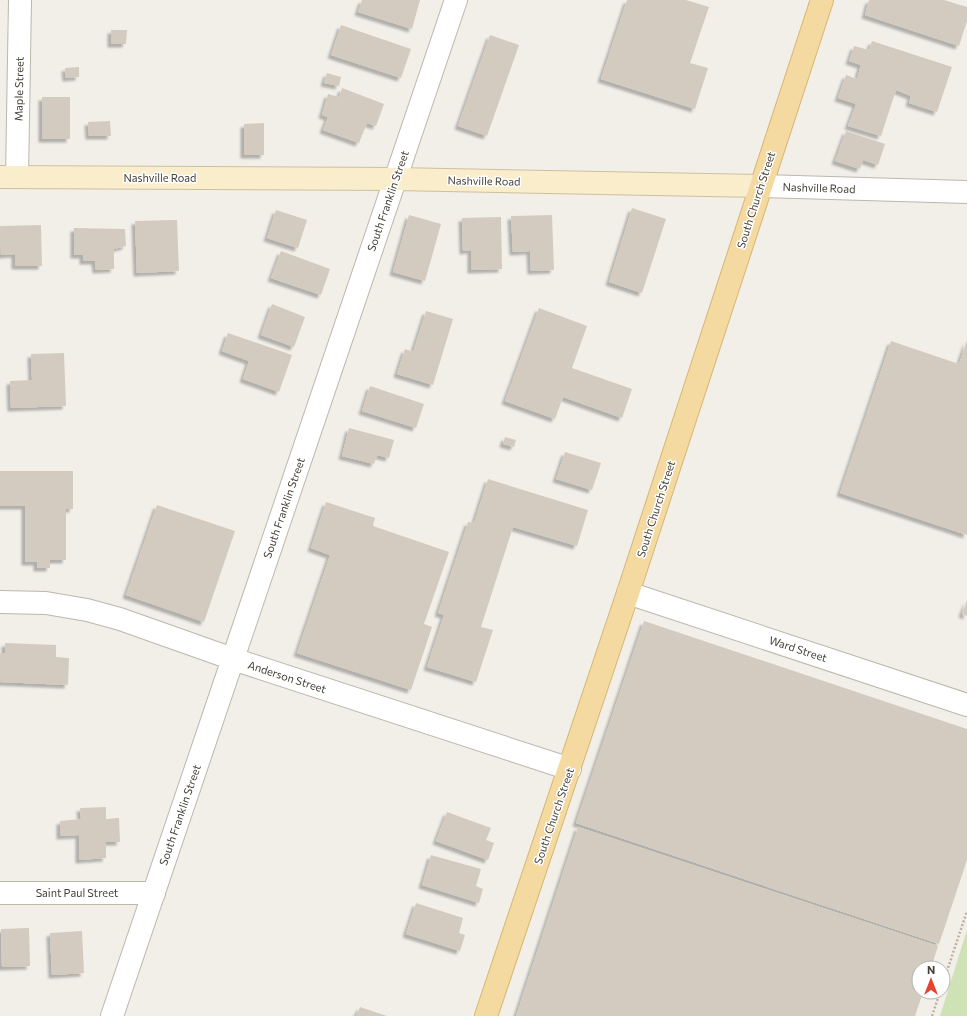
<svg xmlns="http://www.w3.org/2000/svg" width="967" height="1016" font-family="Commissioner,sans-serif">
<defs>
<filter id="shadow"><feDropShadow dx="-3.5" dy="3.5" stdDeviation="1" flood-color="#0004"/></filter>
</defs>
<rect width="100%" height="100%" fill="#f2efe9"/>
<path fill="#cfe2b6" d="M967,930V1016H940Z"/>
<g fill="#d3cbbf" filter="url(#shadow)">
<path d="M362,0H420L412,29L358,12Z"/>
<path d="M627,0H686L709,7L690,63L708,68L695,109L601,79Z"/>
<path d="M869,0H944L967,7V21L959,46L865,15Z"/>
<path d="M341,25L411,49L401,78L331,55Z"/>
<path d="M111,30H127L126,44H111Z"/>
<path d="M490,35L519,45L487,136L458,126Z"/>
<path d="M872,41L952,67L937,112L909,103L911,96L896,90L881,136L848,126L856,104L838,98L846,75L857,79L861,65L849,61L854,46L869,50Z"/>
<path d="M79,67V77L66,78L65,68Z"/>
<path d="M327,73L341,77L339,86L324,83Z"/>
<path d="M342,88L384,104L376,126L367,123L359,143L323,130L328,117L322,115L328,94L339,97Z"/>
<rect x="42" y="97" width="28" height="42"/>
<path d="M110,121L111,136H89L88,122Z"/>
<path d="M264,123V155H244V124Z"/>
<path d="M846,131L885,144L878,165L863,160L860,169L835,161Z"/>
<path d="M632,208L666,219L642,293L609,282Z"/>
<path d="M276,210L307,220L298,248L267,238Z"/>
<path d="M409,215L441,224L425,281L393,272Z"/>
<path d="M552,215L554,270L531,271L530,251L513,252L511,216Z"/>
<path d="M501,217L502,269L471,270V250L463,251L462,218Z"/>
<path d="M177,220L179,271L137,273L135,221Z"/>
<path d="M41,225L42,266H15V254L1,255L0,226Z"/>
<path d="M74,228L125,229L126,246L114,249V269L96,270L95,261H83V255H74Z"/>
<path d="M281,251L330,269L321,295L271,278Z"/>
<path d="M272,304L305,317L294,347L261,335Z"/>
<path d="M539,308L587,326L572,368L632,389L622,418L563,397L555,419L505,401Z"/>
<path d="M426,311L453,319L433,385L397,374L405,349L413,352Z"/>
<path d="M228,333L292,355L279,392L243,379L249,361L222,351Z"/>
<path d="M967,340V535L840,493L891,341L959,364Z"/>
<path d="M64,353L66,406L11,408L10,381L32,380L31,354Z"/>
<path d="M370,386L424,404L416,428L362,411Z"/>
<path d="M349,428L394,440L389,458L377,455L374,464L342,456Z"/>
<path d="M505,437L516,440L514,447L503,444Z"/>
<path d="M565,452L601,463L592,490L556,479Z"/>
<path d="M0,471H73V509H66V560H50V568H37V562H25V506H0Z"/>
<path d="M488,479L588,510L577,546L513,527L481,627L493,630L476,682L427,667L444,615L438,613L468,522L474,523Z"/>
<path d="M326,502L375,518L373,526L449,552L424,624L432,627L411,690L297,653L330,555L311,548Z"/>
<path d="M157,505L235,531L204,622L126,595Z"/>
<path d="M967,600V616L962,614Z"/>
<path d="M644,621L967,729V860L939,944L576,823Z"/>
<path d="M5,643L56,645V657L69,658L68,685L0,682V653L5,654Z"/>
<path d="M106,807V819L119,818L120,842H106V858L79,860V835L60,836V821L81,819L80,808Z"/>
<path d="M447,812L491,828L486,840L494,843L488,860L436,841Z"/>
<path d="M578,827L938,946L931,968H919V992H923L915,1016H516Z"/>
<path d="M431,855L481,869L476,886L483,889L479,903L422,885Z"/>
<path d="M416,903L463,918L459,933L465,935L460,951L406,934Z"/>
<path d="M29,928L30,966L2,967L1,929Z"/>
<path d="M82,931L84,973L52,975L50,933Z"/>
<path d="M360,1007L387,1016H356Z"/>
</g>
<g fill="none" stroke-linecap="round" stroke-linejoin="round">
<g stroke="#bdb7ac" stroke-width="24">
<g id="street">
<path d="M17,177L20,0"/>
<path d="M760,186L967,192"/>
<path d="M628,593L967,705"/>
<path d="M0,602L46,603L87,610L120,619L233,659L570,769"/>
<path d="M0,893H154"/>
<path d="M112,1016L456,0"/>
</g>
</g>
<g stroke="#cdc09d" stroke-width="24">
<path id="secondary" d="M0,177L395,179L760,186"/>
</g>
<g stroke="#d7b672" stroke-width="24">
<path id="primary" d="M486,1016C534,875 582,734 628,593C693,395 757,197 822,0"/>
</g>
<g stroke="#bdb29f" stroke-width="2.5" stroke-dasharray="2 2" stroke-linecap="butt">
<path d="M943,983L967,911"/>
<path d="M932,1016L940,992"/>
</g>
<use href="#street" stroke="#fff" stroke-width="22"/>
<use href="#secondary" stroke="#f9edcc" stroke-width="22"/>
<use href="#primary" stroke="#f4daa0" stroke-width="22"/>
</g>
<g text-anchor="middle" stroke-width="3" stroke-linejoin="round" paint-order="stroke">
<g font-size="11" fill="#454038" stroke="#fff">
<text transform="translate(19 89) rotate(-89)" y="4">Maple Street</text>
<text x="160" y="182">Nashville Road</text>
<text transform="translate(484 181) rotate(1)" y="4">Nashville Road</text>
<text transform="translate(819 188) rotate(2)" y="4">Nashville Road</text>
<text transform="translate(756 200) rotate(-72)" y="4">South Church Street</text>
<text transform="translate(388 201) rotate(-71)" y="4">South Franklin Street</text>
<text transform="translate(284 508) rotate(-71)" y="4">South Franklin Street</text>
<text transform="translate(656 509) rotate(-72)" y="4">South Church Street</text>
<text transform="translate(798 649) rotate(18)" y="4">Ward Street</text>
<text transform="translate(287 677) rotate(18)" y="4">Anderson Street</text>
<text transform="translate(180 815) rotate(-71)" y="4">South Franklin Street</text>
<text transform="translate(554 816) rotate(-71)" y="4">South Church Street</text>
<text x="77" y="897">Saint Paul Street</text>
</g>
</g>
<g transform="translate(931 980)"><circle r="19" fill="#ffffff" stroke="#b5b3af"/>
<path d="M0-3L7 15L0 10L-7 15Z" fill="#e3452f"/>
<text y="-6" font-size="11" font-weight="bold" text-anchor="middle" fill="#454038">N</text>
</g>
</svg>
